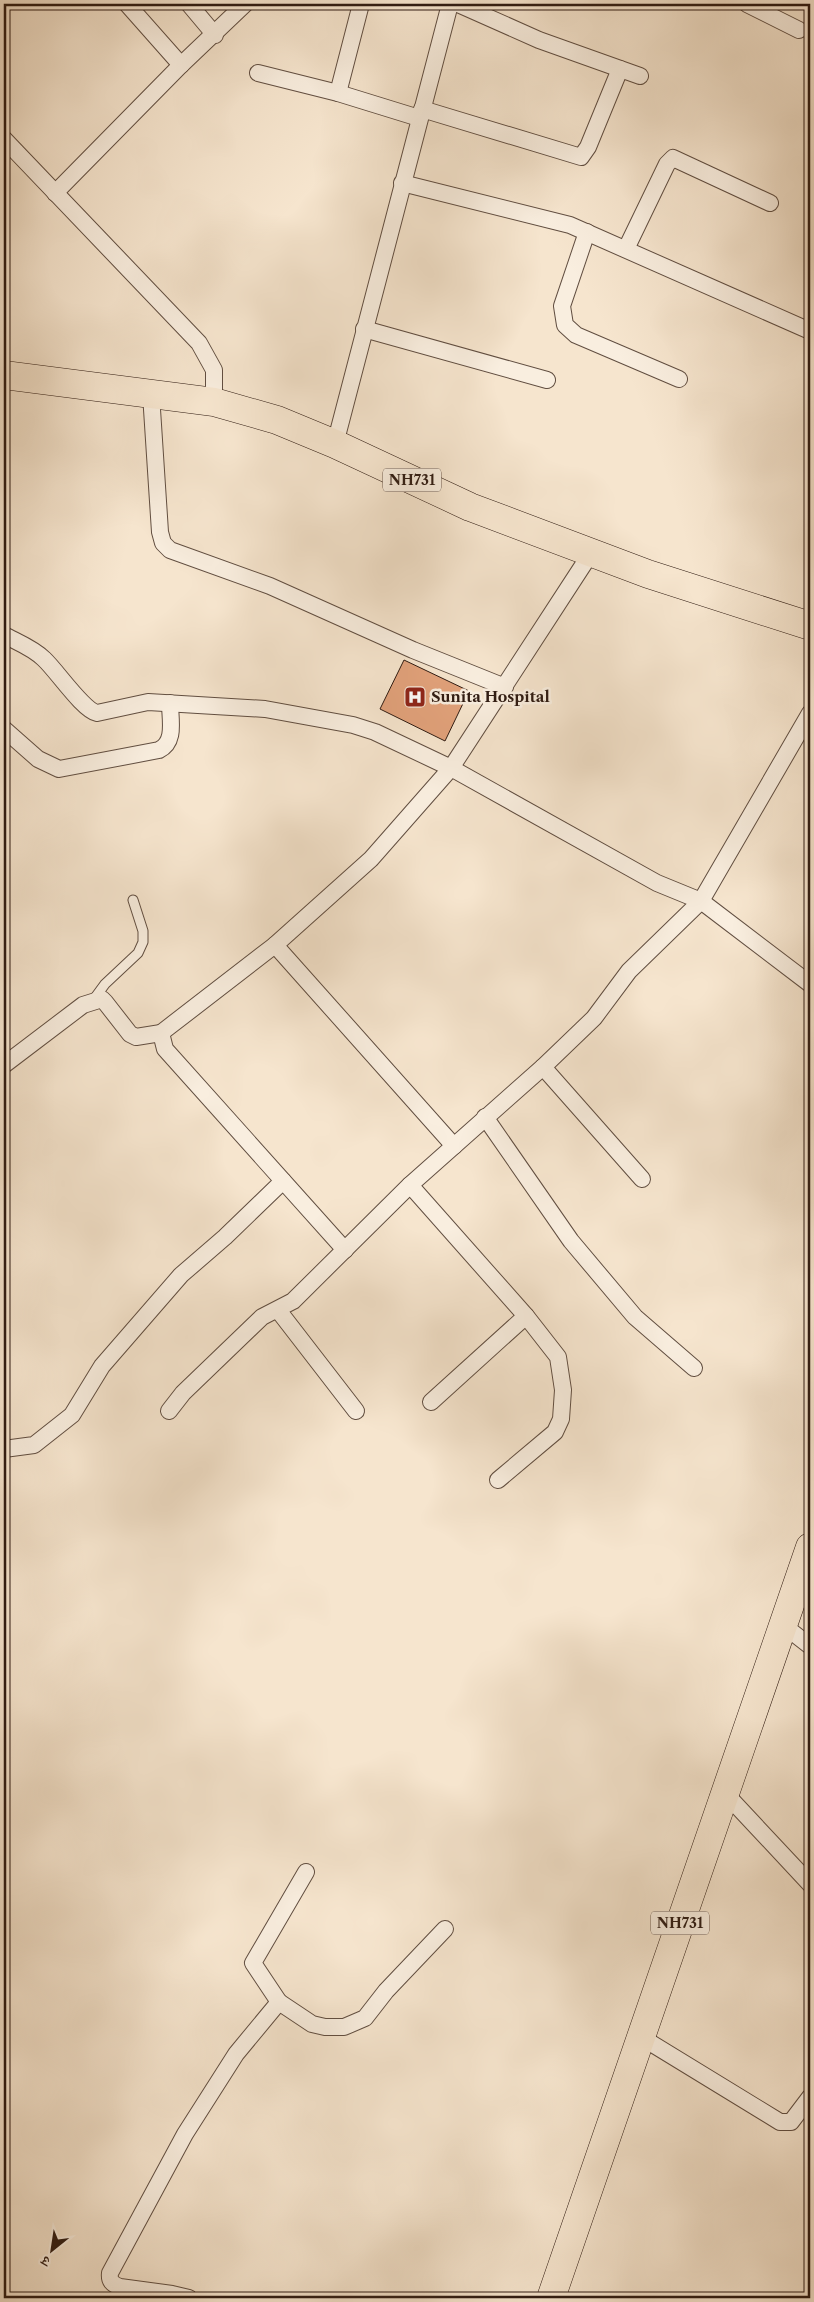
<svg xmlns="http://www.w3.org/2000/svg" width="814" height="2302" font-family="'Libre Caslon Text','Noto Serif Devanagari',serif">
<rect width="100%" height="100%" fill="#f6e5ce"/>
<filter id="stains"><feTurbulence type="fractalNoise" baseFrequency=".004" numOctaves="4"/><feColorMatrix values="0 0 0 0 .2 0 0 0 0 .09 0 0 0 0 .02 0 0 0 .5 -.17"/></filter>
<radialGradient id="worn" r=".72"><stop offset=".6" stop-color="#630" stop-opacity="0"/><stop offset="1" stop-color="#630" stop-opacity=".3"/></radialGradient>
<path fill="#e2a27b" stroke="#2f1b12" d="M404,660L469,691L445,741L380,709Z"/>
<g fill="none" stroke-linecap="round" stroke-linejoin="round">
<g stroke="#614e41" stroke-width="11">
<path id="lane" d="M94,999L105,984L138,953L143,942V931L133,900"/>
</g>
<g stroke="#614e41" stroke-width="18">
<g id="street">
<path d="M127,4L181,65"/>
<path d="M189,4L215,35"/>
<path d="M458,4L539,40L640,76"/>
<path d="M747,4L799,30"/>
<path d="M258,73L338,93L419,118"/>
<path d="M338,93L361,4"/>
<path d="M422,109L581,157L588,147L620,69"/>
<path d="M4,139L199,343L214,370V402"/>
<path d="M402,183L570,225L810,331"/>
<path d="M55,193L181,65L245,4"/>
<path d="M587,232L562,306L565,325L576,335L679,379"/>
<path d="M626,249L667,164L673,158L770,203"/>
<path d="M364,329L547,380"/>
<path d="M151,394L160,532L163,543L170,550L270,586L413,650L505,687"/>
<path d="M335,444L450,4"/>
<path d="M4,635C17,642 33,648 44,659C57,671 83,710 97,713L148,702L265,709L353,725L375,732L451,768L657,883L701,901L810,984"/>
<path d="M4,729L38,759L59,769L159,750C176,742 170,720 170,703"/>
<path d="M275,945L454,1146"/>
<path d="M4,1065L83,1005L102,999L105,1002L130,1034L136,1037L161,1033"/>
<path d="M543,1067L642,1179"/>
<path d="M485,1117L571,1241L635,1317L694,1368"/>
<path d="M410,1185L526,1316L558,1357L563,1390L561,1419L555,1432L498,1480"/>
<path d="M345,1250L165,1049L161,1033L275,945L371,859L451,768L591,553"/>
<path d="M278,1310L356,1411"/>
<path d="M431,1402L526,1316"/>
<path d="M169,1411L183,1393L262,1317L293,1301L410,1185L543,1067L594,1018L629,971L701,901L810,713"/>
<path d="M4,1449L34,1445L72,1415L102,1366L181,1275L225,1237L283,1181"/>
<path d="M783,1625L810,1646"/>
<path d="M724,1792L810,1884"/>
<path d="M279,2002L312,2024L325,2027H344L365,2018L386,1991L445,1929"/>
<path d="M641,2037L780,2122H791L810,2097"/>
<path d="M189,2298L172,2294L120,2287C112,2284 109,2281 110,2273L185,2134L236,2054L279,2002L253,1963L306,1872"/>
</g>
</g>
<g stroke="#2f1b12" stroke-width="29">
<g id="highway">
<path d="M4,375L214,402L277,420L335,444L470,507L648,574L810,626"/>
<path d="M551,2298L810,1547"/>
</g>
</g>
<use href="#lane" stroke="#f9eedf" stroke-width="9"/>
<use href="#street" stroke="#f9eedf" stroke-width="16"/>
<use href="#highway" stroke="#f6e5ce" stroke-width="28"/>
</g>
<defs>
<g id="hospital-square" transform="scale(1.125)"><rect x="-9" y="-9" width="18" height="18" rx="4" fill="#8f2418" stroke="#f9eedf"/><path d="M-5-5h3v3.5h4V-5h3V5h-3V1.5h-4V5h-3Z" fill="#fff"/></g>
</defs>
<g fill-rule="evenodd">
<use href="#hospital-square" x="415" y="697"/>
</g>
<g text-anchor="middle" stroke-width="5" stroke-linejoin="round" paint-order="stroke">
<g fill="#f9eedf" stroke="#6c5a50" stroke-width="1">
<rect x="383" y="468.5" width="58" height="23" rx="4"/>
<rect x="651" y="1911.5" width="58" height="23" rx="4"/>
</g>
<g font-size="14" font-weight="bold" fill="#2f1b12">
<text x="412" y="485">NH731</text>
<text x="680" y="1928">NH731</text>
</g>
<g font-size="15" font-weight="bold" fill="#2f1b12" stroke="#f9eedf" text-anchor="start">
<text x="431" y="702">Sunita Hospital</text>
</g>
</g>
<rect width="814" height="2302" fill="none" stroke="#f6e5ce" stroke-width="20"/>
<rect x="5" y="5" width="804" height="2292" fill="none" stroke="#2f1b12" stroke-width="2.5"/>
<rect x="10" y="10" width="794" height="2282" fill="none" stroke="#2f1b12"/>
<g transform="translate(52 2250) rotate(210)" stroke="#f9eedf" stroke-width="4" paint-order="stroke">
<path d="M0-4L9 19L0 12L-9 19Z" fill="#2f1b12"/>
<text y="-8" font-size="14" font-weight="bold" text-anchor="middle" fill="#2f1b12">उ</text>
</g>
<rect width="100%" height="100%" filter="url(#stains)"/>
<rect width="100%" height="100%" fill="url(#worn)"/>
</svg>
